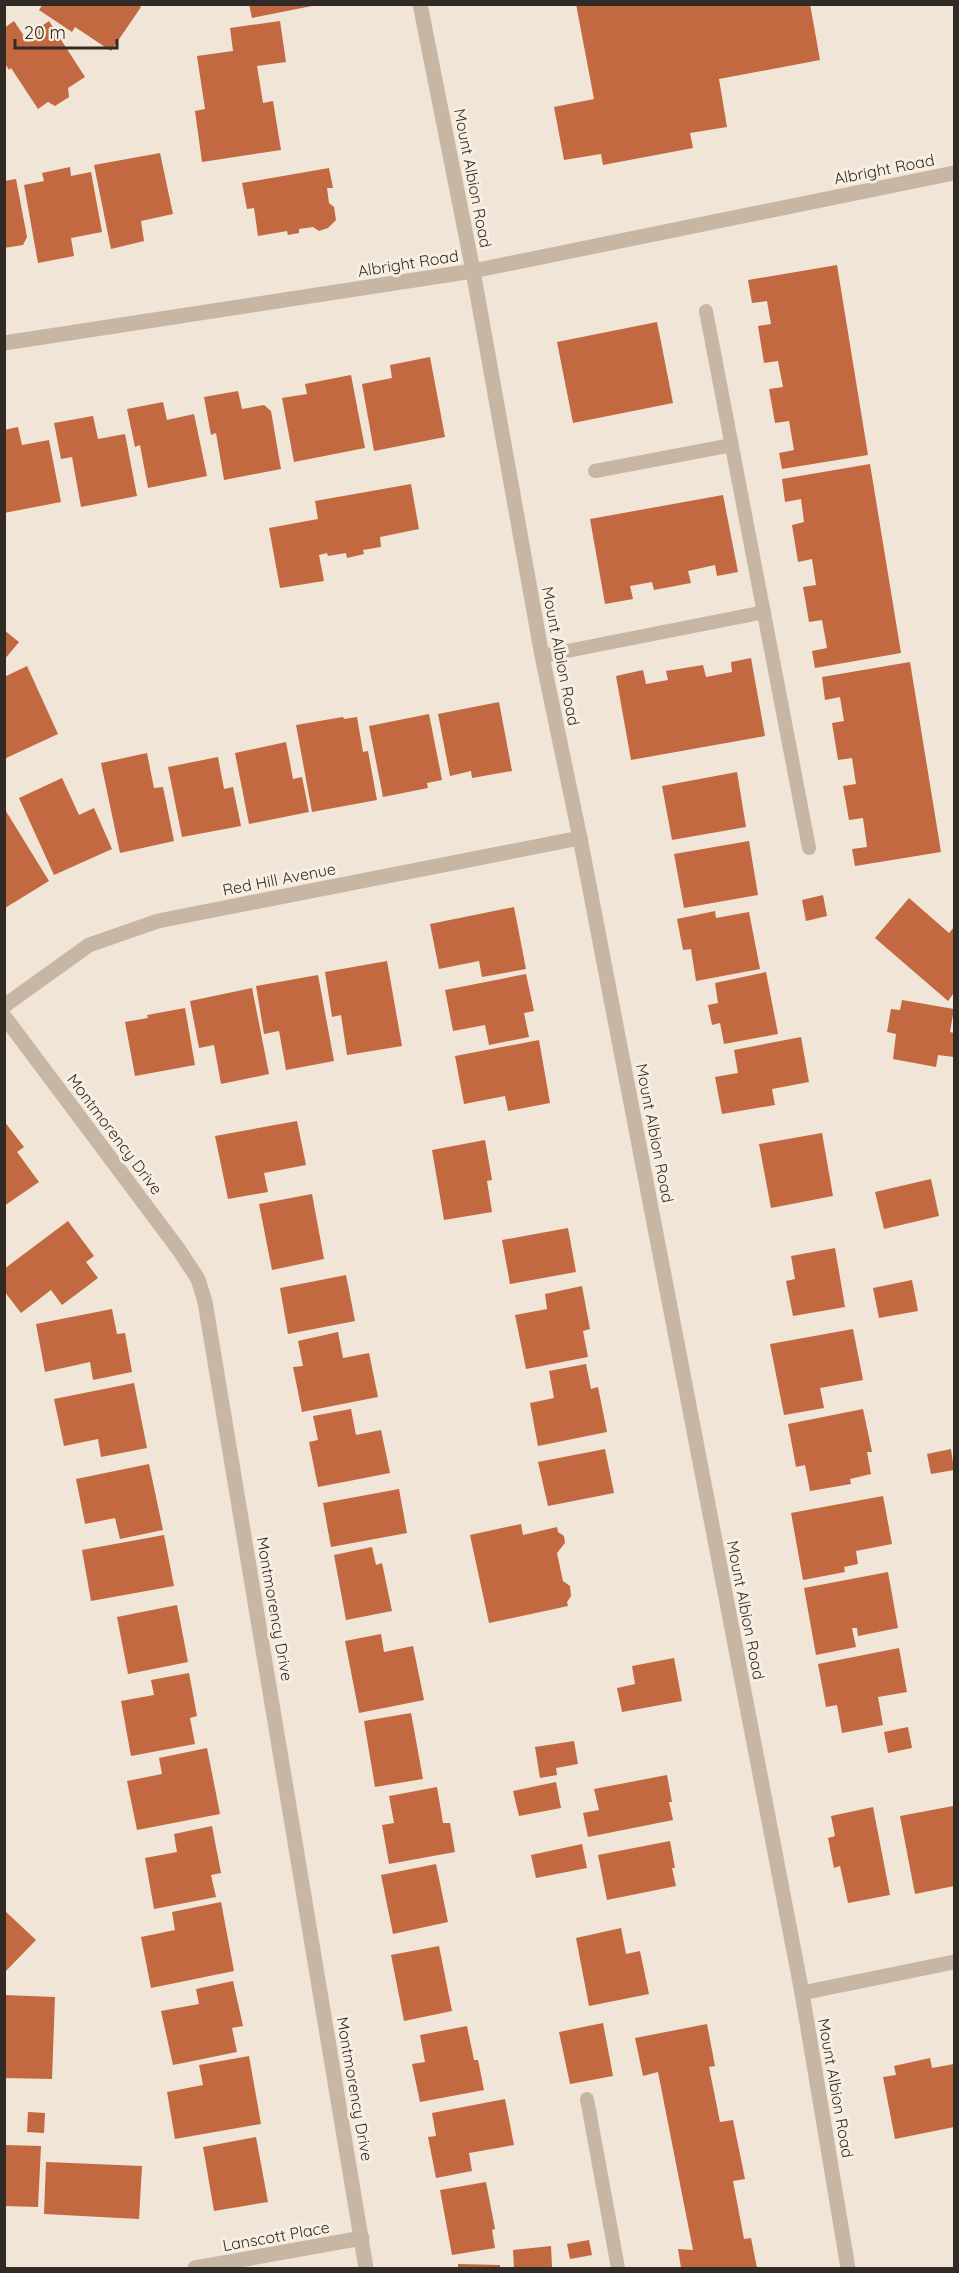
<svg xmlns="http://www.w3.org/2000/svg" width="959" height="2273" font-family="Quicksand,sans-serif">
<rect width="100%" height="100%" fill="#f0e5d7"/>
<g fill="#c26942">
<path d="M43,4H137L141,7L111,51L75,27L72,32L39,10Z"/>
<path d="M249,4H312V6L252,18Z"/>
<path d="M576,4H810L820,60L719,79L727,127L690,133L693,148L603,165L601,154L564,160L554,107L594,99Z"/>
<path d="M14,21L28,42L32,40L28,35L49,21L85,77L68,88L69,97L55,106L48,102L38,109L11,68L9,70L4,62V28Z"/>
<path d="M280,21L286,62L257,66L263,103L273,101L281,150L202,162L195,111L205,109L197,56L233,51L230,28Z"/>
<path d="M160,153L173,214L141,221L144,241L111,249L94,165Z"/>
<path d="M70,167L71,176L91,172L102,232L71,238L74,256L38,263L24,185L44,181L42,173Z"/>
<path d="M329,168L333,188H327L329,203L334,207L336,220L328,228L319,231L313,227L299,229V233L288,235L287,231L258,236L254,208L247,209L242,183Z"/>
<path d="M16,179L27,237L23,245L4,248V181Z"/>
<path d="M837,265L868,455L782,469L779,453L794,450L789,421L775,423L769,389L783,387L778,361L764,363L758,326L771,324L767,301L752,303L748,280Z"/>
<path d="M657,322L673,403L573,423L557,342Z"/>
<path d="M430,357L445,437L374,451L362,384L392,378L390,365Z"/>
<path d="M351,375L365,448L294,462L282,398L307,394L305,384Z"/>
<path d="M238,391L242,409L264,405L271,411L281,469L224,480L216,433L211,435L204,397Z"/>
<path d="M163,402L167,420L194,414L207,476L148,488L140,445L135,447L127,409Z"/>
<path d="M93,416L98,439L125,434L137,496L81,507L72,457L61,459L54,423Z"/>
<path d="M18,427L22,445L49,440L61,502L4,513V430Z"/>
<path d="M870,464L901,653L815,668L812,651L827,648L822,620L809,622L803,587L816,585L812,559L798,562L792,525L804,522L801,499L785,502L782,479Z"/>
<path d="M411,484L419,529L380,537L381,547L363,550L364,554L347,558L346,553L328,556L327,553L319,555L324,581L280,588L269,528L318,519L315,501Z"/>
<path d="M723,495L738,572L717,576L715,565L688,571L691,583L654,590L652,582L630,586L633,599L605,604L590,519Z"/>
<path d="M4,630L19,642L4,660Z"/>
<path d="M751,658L765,736L631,760L616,676L643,670L646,684L668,680L666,671L703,665L706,677L732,672L731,662Z"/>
<path d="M910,662L941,852L855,866L852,849L867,847L863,818L849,820L843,786L856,784L852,758L838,760L832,723L844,721L840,697L825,700L822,677Z"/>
<path d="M27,666L58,734L4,759V677Z"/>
<path d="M499,702L512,771L472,778L471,771L450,776L438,714Z"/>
<path d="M429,714L442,780L427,783L428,788L383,797L369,726Z"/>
<path d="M343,717L344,719L357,717L363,752L368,751L377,800L312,812L296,725Z"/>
<path d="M286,742L293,779L302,777L309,812L249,824L235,753Z"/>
<path d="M147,753L154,788L163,787L174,841L120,853L101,763Z"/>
<path d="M218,757L224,789L233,787L241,826L182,837L168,767Z"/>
<path d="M737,772L746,827L672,840L662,786Z"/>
<path d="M62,778L79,815L94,808L112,849L54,875L19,798Z"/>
<path d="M4,808L49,881L5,908L4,907Z"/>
<path d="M749,841L758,895L684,908L674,854Z"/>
<path d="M823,895L827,916L806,921L802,900Z"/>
<path d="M909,898L949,933L954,927V993L948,1001L875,938Z"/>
<path d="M514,907L526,969L482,977L479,961L439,969L430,924Z"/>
<path d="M715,911L716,918L749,912L760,969L696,981L691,949L683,950L677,919Z"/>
<path d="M387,961L402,1046L347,1055L341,1015L332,1017L325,972Z"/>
<path d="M766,972L778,1034L724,1044L720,1023L712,1025L708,1005L718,1003L715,983Z"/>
<path d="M526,974L534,1011L524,1013L529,1037L489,1045L485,1025L453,1031L445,990Z"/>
<path d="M318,975L334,1061L286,1070L279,1031L264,1034L256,986Z"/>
<path d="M252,988L269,1074L221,1084L214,1045L199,1048L190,1001Z"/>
<path d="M902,1000L954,1009L950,1032L954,1033V1057L938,1055L936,1067L893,1059L896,1034L887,1032L891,1009L900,1010Z"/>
<path d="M185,1008L195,1065L135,1076L125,1022L148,1018L147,1015Z"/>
<path d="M801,1037L809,1082L772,1089L775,1105L722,1114L715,1077L738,1073L734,1050Z"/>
<path d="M539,1040L550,1103L508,1111L505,1096L464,1104L455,1056Z"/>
<path d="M4,1121L24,1147L17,1152L39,1182L4,1206Z"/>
<path d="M297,1121L306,1165L264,1173L268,1192L228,1199L215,1136Z"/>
<path d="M822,1133L833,1196L771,1208L759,1144Z"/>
<path d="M485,1140L492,1180L487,1181L492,1212L444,1220L432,1150Z"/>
<path d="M931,1179L939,1216L884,1229L875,1192Z"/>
<path d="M312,1194L324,1259L272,1270L259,1204Z"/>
<path d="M68,1221L94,1256L86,1262L98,1278L62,1305L51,1290L21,1313L4,1291V1269Z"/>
<path d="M568,1228L576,1272L510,1284L502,1240Z"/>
<path d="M835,1248L845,1307L793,1316L786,1281L795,1279L791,1256Z"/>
<path d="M346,1275L355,1321L288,1334L280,1288Z"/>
<path d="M912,1280L918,1311L879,1318L873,1288Z"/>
<path d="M582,1286L590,1329L583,1331L588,1357L526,1369L515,1315L547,1309L545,1294Z"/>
<path d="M112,1309L117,1334L125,1333L132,1372L93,1380L90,1362L45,1372L36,1324Z"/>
<path d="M853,1329L863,1380L820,1388L824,1408L784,1415L770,1344Z"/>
<path d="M338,1332L343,1358L369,1353L378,1397L302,1412L293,1367L303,1366L298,1341Z"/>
<path d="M586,1364L591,1389L598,1387L607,1432L538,1446L530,1403L554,1398L549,1371Z"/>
<path d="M134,1383L147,1448L101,1457L98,1439L64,1446L54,1399Z"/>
<path d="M351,1409L356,1435L381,1430L390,1473L318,1487L309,1442L318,1440L313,1416Z"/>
<path d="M863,1409L872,1452H867L871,1474L850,1479L851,1484L810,1491L805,1465L796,1467L788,1424Z"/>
<path d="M605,1449L614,1493L548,1506L538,1462Z"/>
<path d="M951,1449L954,1470L931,1474L927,1454Z"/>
<path d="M149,1464L163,1530L120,1539L115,1518L85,1524L76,1479Z"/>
<path d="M399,1489L407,1533L331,1547L323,1503Z"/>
<path d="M883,1496L892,1544L856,1551L858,1564L844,1567L845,1572L803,1580L791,1513Z"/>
<path d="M521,1524L523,1535L557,1527L558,1532L564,1536L565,1543L557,1553L563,1581L570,1586L571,1596L567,1602L568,1606L489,1623L470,1535Z"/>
<path d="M164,1535L174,1586L91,1601L82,1550Z"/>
<path d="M372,1547L376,1565L382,1563L392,1611L346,1620L334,1555Z"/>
<path d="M888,1572L898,1628L858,1636L857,1628H852L856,1647L816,1655L804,1588Z"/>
<path d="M177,1605L188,1662L128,1674L117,1617Z"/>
<path d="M381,1634L384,1652L413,1646L424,1700L359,1713L345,1641Z"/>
<path d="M899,1648L907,1692L878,1697L883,1725L842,1733L837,1705L826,1707L818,1664Z"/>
<path d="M674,1658L682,1701L622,1712L617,1688L635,1684L632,1666Z"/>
<path d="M189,1673L197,1716L190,1718L195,1744L131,1756L121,1701L154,1695L151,1680Z"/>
<path d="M411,1713L423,1779L375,1787L364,1721Z"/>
<path d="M908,1727L912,1748L888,1753L884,1732Z"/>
<path d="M574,1741L578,1764L556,1768L557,1775L540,1778L535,1747Z"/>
<path d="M207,1748L220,1814L137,1830L127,1781L162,1774L159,1758Z"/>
<path d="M667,1775L672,1802H669L673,1820L588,1837L583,1813L599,1810L594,1789Z"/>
<path d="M556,1782L561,1808L519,1816L513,1791Z"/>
<path d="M437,1787L443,1823H450L455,1852L389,1864L382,1825L394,1823L389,1796Z"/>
<path d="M953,1806L954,1886L915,1894L900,1816Z"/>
<path d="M873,1807L890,1895L848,1903L840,1866L834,1868L828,1838L835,1836L831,1816Z"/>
<path d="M212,1826L221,1873L211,1875L216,1897L154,1909L145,1858L177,1852L174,1834Z"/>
<path d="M670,1841L675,1868H672L676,1886L607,1900L598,1855Z"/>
<path d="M582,1844L587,1868L536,1878L531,1855Z"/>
<path d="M436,1864L448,1922L393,1934L381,1875Z"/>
<path d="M221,1902L234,1971L151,1988L141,1937L175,1930L172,1912Z"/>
<path d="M4,1910L36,1940L4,1973Z"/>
<path d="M621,1928L626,1954L640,1951L649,1994L589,2006L576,1938Z"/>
<path d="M439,1946L452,2011L404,2021L391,1955Z"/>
<path d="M233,1981L243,2026L232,2028L237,2052L173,2065L161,2011L199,2004L196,1989Z"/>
<path d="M4,1995L55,1997L52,2079L4,2078Z"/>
<path d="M603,2023L613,2076L570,2084L559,2032Z"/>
<path d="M707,2024L715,2066L709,2067L720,2122L733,2120L745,2179L733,2181L744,2239L751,2238L757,2268H681L678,2249L693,2250L658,2072L643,2076L635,2038Z"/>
<path d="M467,2026L474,2060H478L484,2090L420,2102L412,2064L425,2062L420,2035Z"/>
<path d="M249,2056L261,2124L175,2139L167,2092L203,2085L199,2065Z"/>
<path d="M930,2058L932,2068L954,2064V2127L895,2139L883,2077L896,2075L894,2066Z"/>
<path d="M505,2099L514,2145L469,2153L472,2171L436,2178L428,2137L436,2136L432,2113Z"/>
<path d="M28,2112L45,2113L44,2133L27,2132Z"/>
<path d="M256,2137L268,2202L214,2211L203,2147Z"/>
<path d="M4,2145L41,2146L38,2207L4,2206Z"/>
<path d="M46,2162L142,2166L139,2219L44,2214Z"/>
<path d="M486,2182L495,2229L492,2230L495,2248L452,2255L440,2190Z"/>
<path d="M589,2240L592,2255L570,2259L567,2244Z"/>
<path d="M551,2246L552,2267L514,2268L513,2250Z"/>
<path d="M458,2264L500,2265V2268H458Z"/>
</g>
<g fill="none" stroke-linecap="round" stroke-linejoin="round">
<g stroke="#c7b6a4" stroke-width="14">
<path d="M706,311L809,848"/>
<path d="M595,471L732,445"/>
<path d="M542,656L764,612"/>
<path d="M587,2099L618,2268"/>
</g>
<g stroke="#c7b6a4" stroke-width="15">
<path d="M4,343L473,271L954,173"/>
<path d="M4,1006L89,945L158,921L580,838"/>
<path d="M4,1016L179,1250L198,1279L205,1302L366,2268"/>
<path d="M802,1993L954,1962"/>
<path d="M195,2268L362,2238"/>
</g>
<path stroke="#c7b6a4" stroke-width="15" d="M420,4L473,271L542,656L580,838L802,1993L848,2268"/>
</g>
<g text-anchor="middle" stroke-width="6" stroke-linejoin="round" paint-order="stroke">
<g font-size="16" fill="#322a25" stroke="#f8efe3">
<text transform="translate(884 169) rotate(-11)" y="6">Albright Road</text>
<text transform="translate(473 178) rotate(79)" y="6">Mount Albion Road</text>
<text transform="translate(408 263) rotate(-9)" y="6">Albright Road</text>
<text transform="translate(561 656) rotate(79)" y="6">Mount Albion Road</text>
<text transform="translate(279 879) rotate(-11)" y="6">Red Hill Avenue</text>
<text transform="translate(655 1133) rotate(79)" y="6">Mount Albion Road</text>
<text transform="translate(115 1134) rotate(53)" y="6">Montmorency Drive</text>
<text transform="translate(275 1609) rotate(80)" y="6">Montmorency Drive</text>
<text transform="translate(746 1610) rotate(79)" y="6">Mount Albion Road</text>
<text transform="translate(836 2088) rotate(80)" y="6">Mount Albion Road</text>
<text transform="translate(355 2089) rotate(80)" y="6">Montmorency Drive</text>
<text transform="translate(276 2236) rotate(-10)" y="6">Lanscott Place</text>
</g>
</g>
<rect width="959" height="2273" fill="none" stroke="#322a25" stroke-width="12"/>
<path d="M15 39v9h102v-9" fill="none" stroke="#322a25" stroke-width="3"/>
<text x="24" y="39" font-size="18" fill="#322a25" stroke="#f8efe3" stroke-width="4.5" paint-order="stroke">20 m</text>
</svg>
